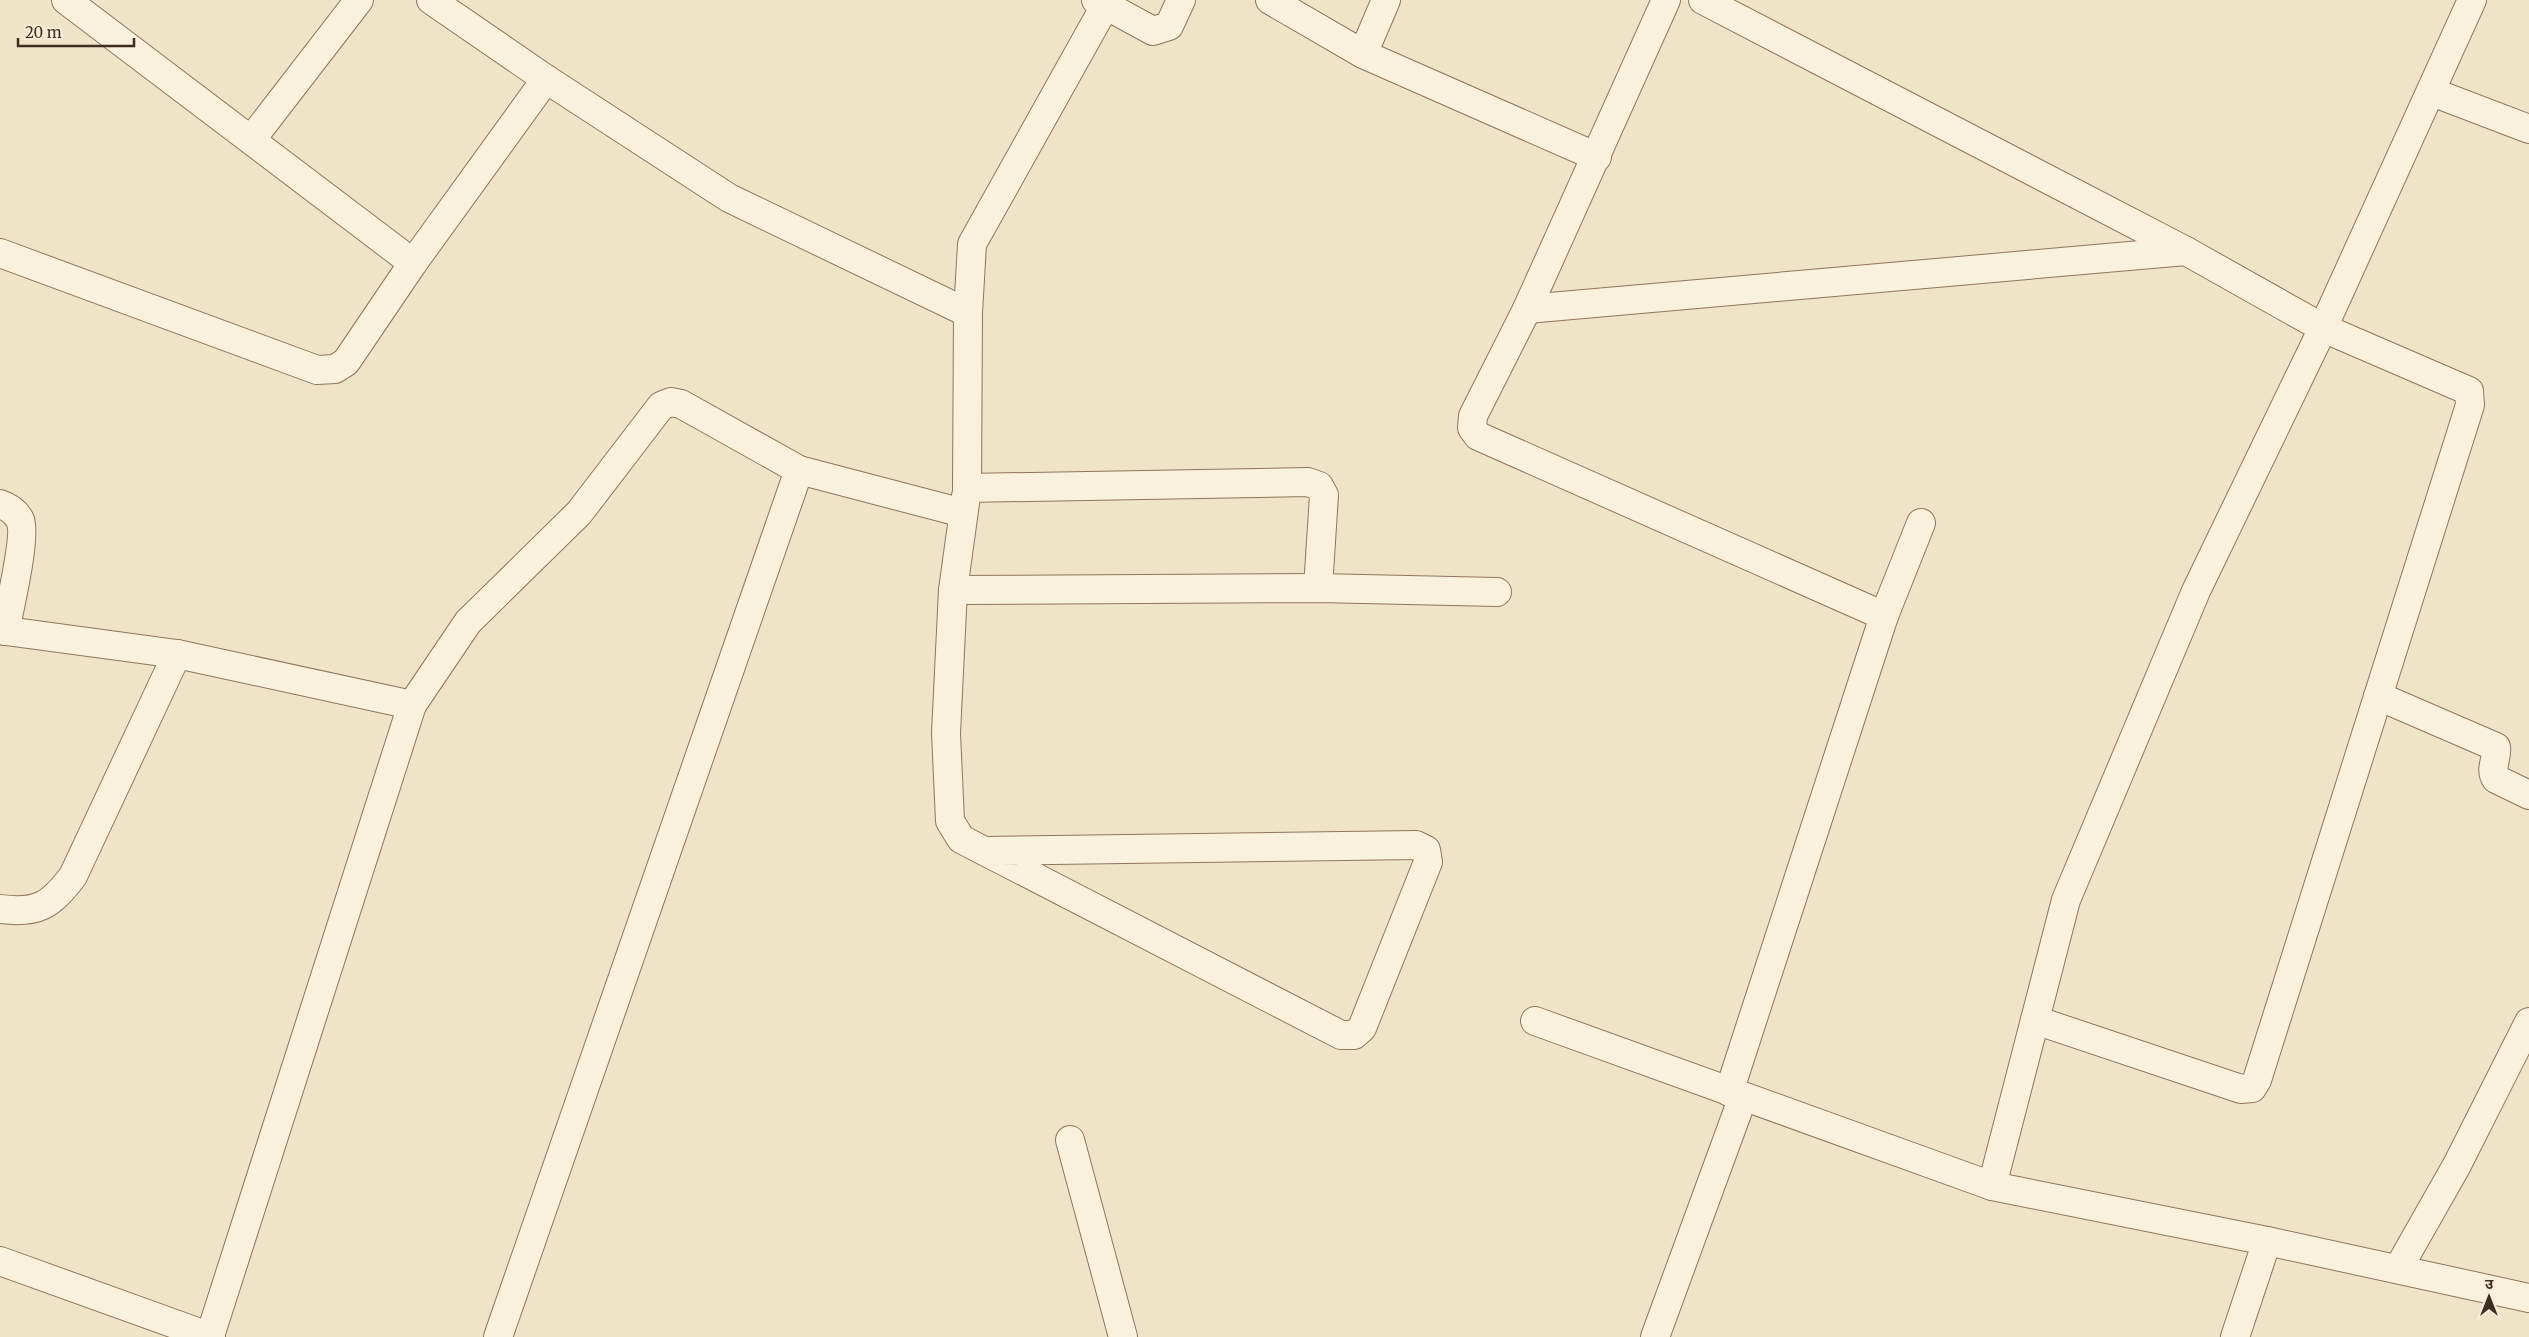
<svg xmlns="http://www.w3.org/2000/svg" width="2529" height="1337" font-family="Merriweather,'Noto Sans Devanagari',serif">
<rect width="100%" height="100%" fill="#f0e4c8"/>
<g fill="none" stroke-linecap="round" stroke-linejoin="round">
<g stroke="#8d765c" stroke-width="30">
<g id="minor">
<path d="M66,0L413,263"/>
<path d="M431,0L546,79L729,198L968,313"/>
<path d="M1096,0L1153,31L1169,26L1181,0"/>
<path d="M1270,0L1363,54L1597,157"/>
<path d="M1666,0L1527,309L1473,416L1472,428L1478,436L1884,616"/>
<path d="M1703,0L2186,251L2323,328L2469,391L2470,405L2257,1080L2252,1088L2241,1089L2035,1020"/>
<path d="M1105,6L972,244L968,313L967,488L1308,482L1319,486L1324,495L1318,588"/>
<path d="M1363,54L1386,0"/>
<path d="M2432,92L2529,129"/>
<path d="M251,140L359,0"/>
<path d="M0,253L317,370L335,369L346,362L413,263L546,79"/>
<path d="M1527,309L2186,251"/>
<path d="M966,496L953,590L1318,588L1497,592"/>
<path d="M0,504C9,507 16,512 20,520C27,534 9,611 5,631"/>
<path d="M953,590L946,733L950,821L961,839L1341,1035H1354L1362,1028L1428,862L1426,850L1416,845L984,851"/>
<path d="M0,630L177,654L412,705"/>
<path d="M2378,696L2496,747C2498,758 2489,769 2496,779L2529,795"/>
<path d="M0,909C38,914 51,905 73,876L177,654"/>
<path d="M1535,1021L1992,1186L2267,1241L2529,1298"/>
<path d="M1729,1092L1884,616L1921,523"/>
<path d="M1070,1140L1123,1337"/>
<path d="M1992,1186L2066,900L2196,591L2323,328L2472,0"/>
<path d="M0,1261L211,1337"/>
<path d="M2398,1269L2457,1165L2529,1022"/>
<path d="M210,1336L412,705L468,622L579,513L661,406L671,402L681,404L799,470L963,513"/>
<path d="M498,1337L799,470"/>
<path d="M1655,1337L1743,1097"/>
<path d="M2235,1337L2267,1241"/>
</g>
</g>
<use href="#minor" stroke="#faf1dc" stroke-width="28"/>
</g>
<g transform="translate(2489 1297)" stroke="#f7eed8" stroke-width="4" paint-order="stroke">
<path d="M0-4L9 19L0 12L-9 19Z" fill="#3d2e20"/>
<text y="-8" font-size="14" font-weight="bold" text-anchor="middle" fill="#3d2e20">उ</text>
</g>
<path d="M18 38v8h116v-8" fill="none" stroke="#3d2e20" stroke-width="2.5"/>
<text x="25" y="38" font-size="15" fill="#3d2e20" stroke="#f7eed8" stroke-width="4" paint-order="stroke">20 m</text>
</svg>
